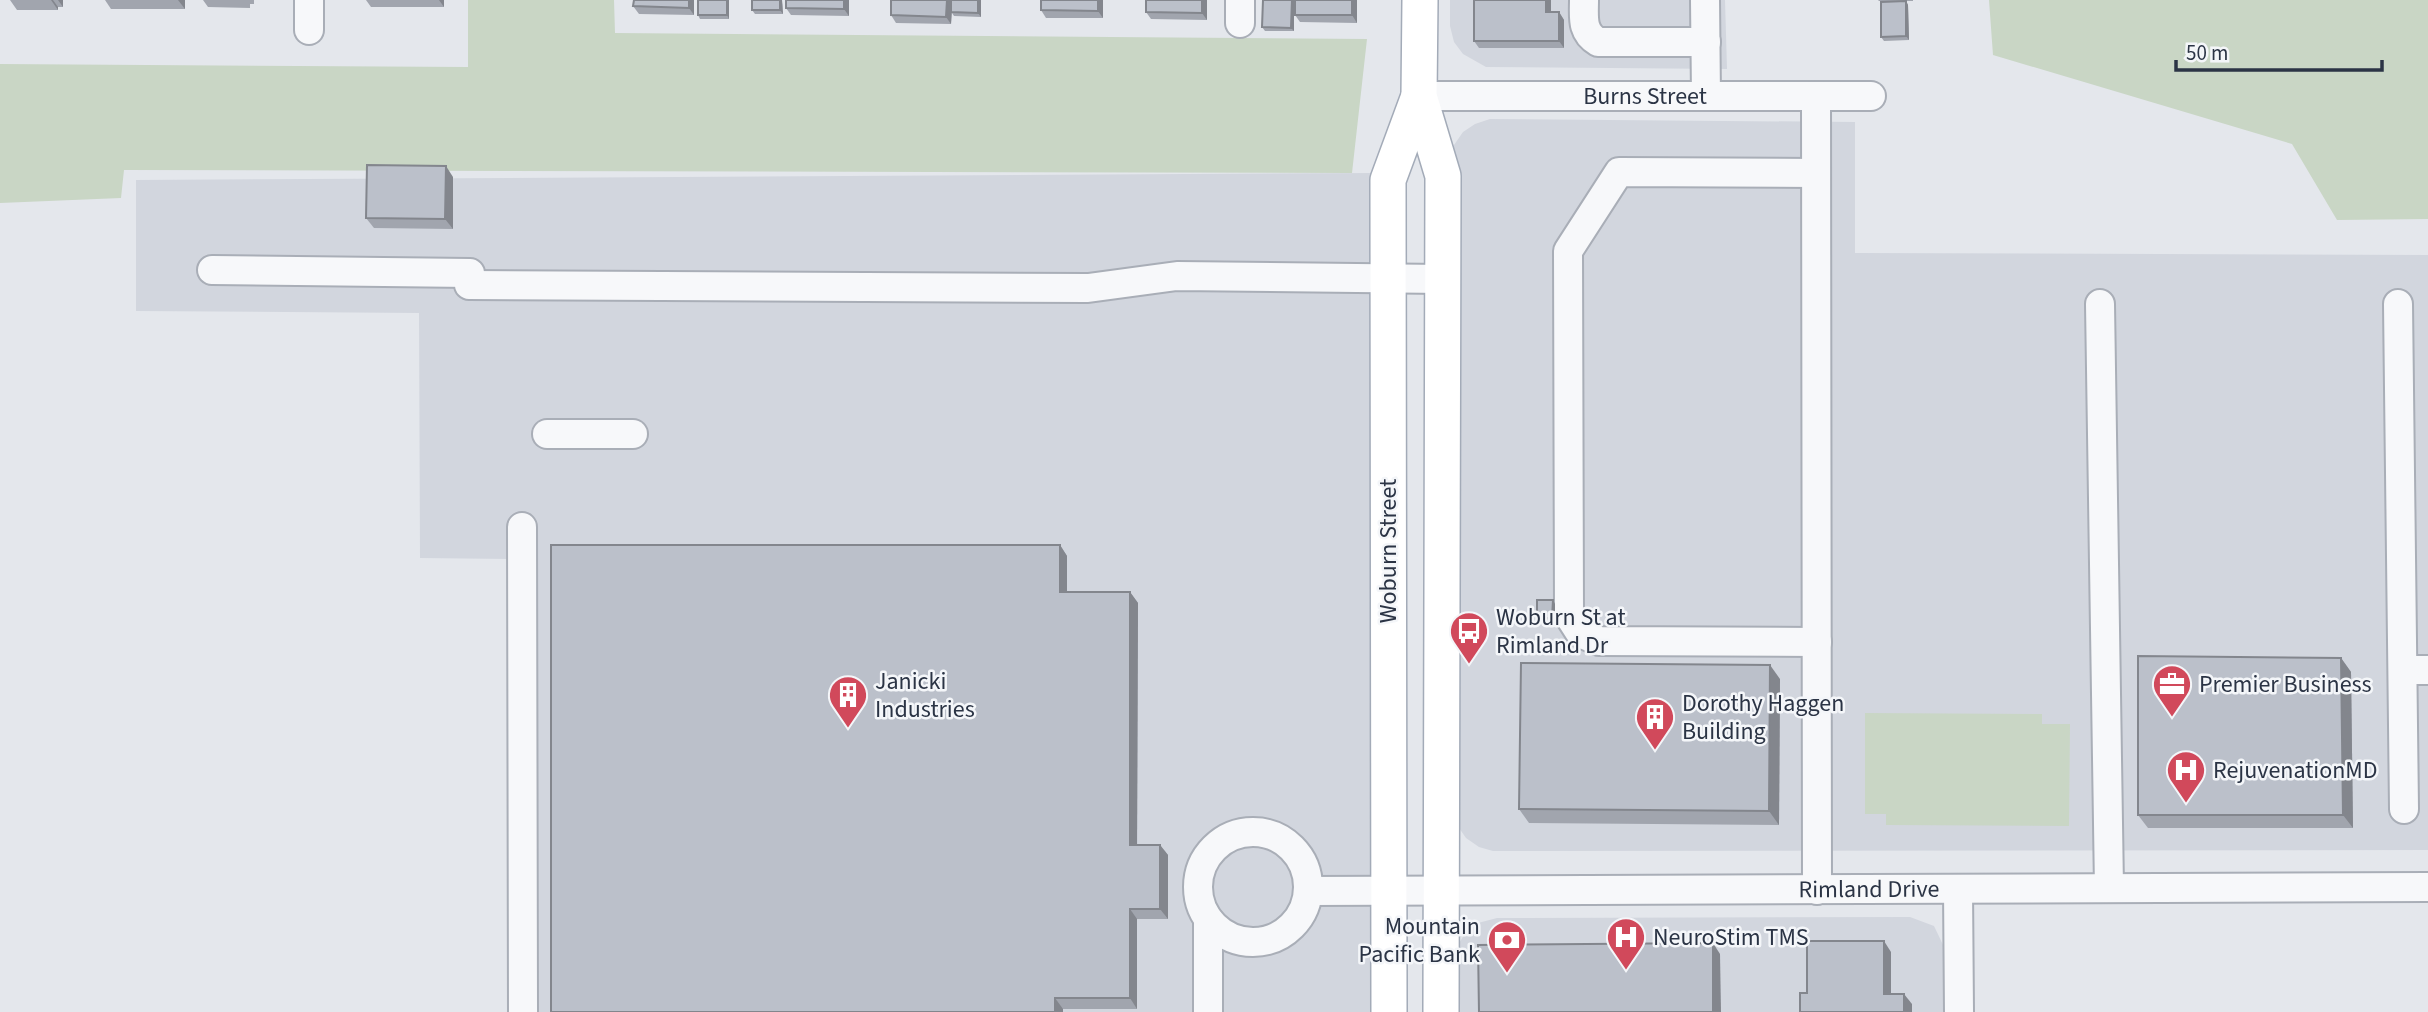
<svg xmlns="http://www.w3.org/2000/svg" width="2428" height="1012" font-family="'Source Sans 3',sans-serif">
<rect width="100%" height="100%" fill="#e4e7ec"/>
<g fill="#d2d6de">
<path d="M1450,0H1725L1727,69L1486,67L1463,54L1454,42L1450,26Z"/>
<path d="M1490,119L1855,122V253L2428,255V850L1493,851L1479,847L1466,838L1457,825L1450,161L1454,145L1463,132L1475,124Z"/>
<path d="M1378,173L1377,1012H512L513,559L420,558L419,313L136,311V180Z"/>
<path d="M1910,917L1934,926L1945,949V1012H1455V950L1464,935L1478,923L1497,918Z"/>
</g>
<g fill="#c9d6c5">
<path d="M468,0H614L615,33L1367,39L1352,173L124,170L121,198L0,203V64L468,67Z"/>
<path d="M1989,0H2428V219L2337,220L2292,144L1993,55Z"/>
<path d="M1865,713L2042,714V724H2070L2069,826L1886,825V814H1865Z"/>
</g>
<g fill="none" stroke-linecap="round" stroke-linejoin="round">
<g stroke="#a9aeb7" stroke-width="32">
<g id="minor">
<path d="M1584,0C1584,17 1581,32 1598,42H1706"/>
<path d="M1705,0L1706,96"/>
<path d="M1240,23V0"/>
<path d="M309,30V0"/>
<path id="s1" d="M1419,96H1871"/>
<path d="M1816,96L1817,890"/>
<path d="M1816,173L1619,172L1568,251L1569,616L1580,633L1599,641L1817,642"/>
<path d="M212,270L470,273"/>
<path d="M469,285L1088,288L1177,276L1443,279"/>
<path d="M2100,304L2109,888"/>
<path d="M2398,304L2404,809"/>
<path d="M547,434H633"/>
<path d="M522,527L523,1012"/>
<path d="M2403,670H2428"/>
<circle cx="1253" cy="887" r="55"/>
<path d="M1958,889L1959,1012"/>
<path id="s2" d="M1309,891L2428,887"/>
<path d="M1208,919V1012"/>
</g>
</g>
<g stroke="#a3abb8" stroke-width="38">
<g id="major">
<path d="M1420,0L1419,96L1443,176L1441,1012"/>
<path d="M1389,1012L1388,180L1419,96"/>
</g>
</g>
<use href="#minor" stroke="#f7f8fa" stroke-width="28"/>
<use href="#major" stroke="#fff" stroke-width="35"/>
</g>
<g fill="#a1a5ae">
<path d="M10,0H63V7H58V10H17Z"/>
<path d="M105,0H185V9H111Z"/>
<path d="M203,0H254V4H250V8L208,7Z"/>
<path d="M366,0H444V7H371Z"/>
<path d="M694,0V15L639,14L633,6Z"/>
<path d="M729,0V19H700L698,15Z"/>
<path d="M752,0H782L783,14H755L752,10Z"/>
<path d="M849,0V16L791,15L786,8Z"/>
<path d="M981,0V17L954,16L952,13L951,24L896,23L891,15Z"/>
<path d="M1041,0H1103V18H1046L1041,10Z"/>
<path d="M1146,0H1207V20L1151,19L1146,12Z"/>
<path d="M1294,0V31H1265L1262,27Z"/>
<path d="M1295,0H1357V23L1300,22L1295,15Z"/>
<path d="M1474,0H1551V12H1559L1564,20V48H1479L1474,41Z"/>
<path d="M1878,0H1913V1H1906L1908,5L1909,40L1884,41L1881,37L1904,1H1879Z"/>
<path d="M453,177V229L374,228L366,218Z"/>
<path d="M1060,545L1067,556V592H1130L1138,603L1137,845H1160L1168,855V919H1137V1009H1063V1012H551Z"/>
<path d="M1553,600L1555,604V622H1540L1537,618Z"/>
<path d="M2341,658L2351,672L2353,828H2148L2138,815Z"/>
<path d="M1780,679L1779,825L1529,823L1519,809Z"/>
</g>
<g fill="#83868d">
<path d="M51,0H53L58,7V10Z"/>
<path d="M58,0H63V7Z"/>
<path d="M178,0H185V9Z"/>
<path d="M439,0H444V7Z"/>
<path d="M689,0H694V15L689,8Z"/>
<path d="M727,0H729V19L727,15Z"/>
<path d="M780,0H782L783,14L780,10Z"/>
<path d="M844,0H849V16L844,9Z"/>
<path d="M947,0H952L951,24L946,17Z"/>
<path d="M978,0H981V17L978,13Z"/>
<path d="M1098,0H1103V18L1098,11Z"/>
<path d="M1202,0H1207V20L1202,13Z"/>
<path d="M1292,0H1294V31L1291,28Z"/>
<path d="M1352,0H1357V23L1352,15Z"/>
<path d="M1546,0H1551V20L1546,12Z"/>
<path d="M1906,1L1908,5L1909,40L1906,36Z"/>
<path d="M1559,12L1564,20V48L1559,41Z"/>
<path d="M446,166L453,177V229L445,219Z"/>
<path d="M1060,545L1067,556V603L1060,592Z"/>
<path d="M1130,592L1138,603L1137,855L1130,845Z"/>
<path d="M1553,600L1555,604V622L1552,618Z"/>
<path d="M2341,658L2351,672L2353,828L2343,815Z"/>
<path d="M1770,665L1780,679L1779,825L1769,811Z"/>
<path d="M1160,845L1168,855V919L1160,909Z"/>
<path d="M1130,909L1137,919V1009L1130,998Z"/>
<path d="M1884,941L1891,952V1004L1884,994Z"/>
<path d="M1713,943L1720,954L1721,1012H1713Z"/>
<path d="M1904,994L1912,1004V1012H1904Z"/>
<path d="M1055,998L1063,1009V1012H1055Z"/>
</g>
<g fill="#bbc0ca" stroke="#83868d" stroke-width="2">
<path d="M634,0H689V8L633,6Z"/>
<rect x="698" y="0" width="29" height="15"/>
<rect x="752" y="0" width="28" height="10"/>
<path d="M786,0H844V9L786,8Z"/>
<path d="M891,0H947L946,17L891,15Z"/>
<path d="M951,0H978V13L951,12Z"/>
<path d="M1041,0H1098V11L1041,10Z"/>
<path d="M1146,0H1202V13L1146,12Z"/>
<path d="M1263,0H1292L1291,28L1262,27Z"/>
<rect x="1295" y="0" width="57" height="15"/>
<path d="M1474,0H1546V12H1559V41H1474Z"/>
<path d="M1906,1V36L1881,37V2Z"/>
<path d="M367,165L446,166L445,219L366,218Z"/>
<path d="M551,545H1060V592H1130V845H1160V909H1130V998H1055V1012H551Z"/>
<path d="M1537,600H1553L1552,618H1537Z"/>
<path d="M2138,656L2341,658L2343,815H2138Z"/>
<path d="M1521,663L1770,665L1769,811L1519,809Z"/>
<path d="M1807,941H1884V994H1904V1012H1800V993H1807Z"/>
<path d="M1713,943V1012H1479L1478,945Z"/>
</g>
<defs>
<g id="bus-pin" transform="scale(2.0125)"><path d="M0 17L-7.5 6A9.5 9.5 0 1 1 7.5 6Z" fill="#d1495b" stroke="#f4f6f9"/><path d="M-5-6H5V4H4V6H2V4H-2V6H-4V4H-5ZM-3.5-4V0h7V-4ZM-3.5 1.2v1.5H-2V1.2ZM2 1.2v1.5H3.5V1.2Z" fill="#fff"/></g>
<g id="office-pin" transform="scale(2.0125)"><path d="M0 17L-7.5 6A9.5 9.5 0 1 1 7.5 6Z" fill="#d1495b" stroke="#f4f6f9"/><path d="M-6-3h4V-5.5h4V-3h4V5H-6ZM-1-4.5V-3h2v-1.5ZM-6 0V1H6V0Z" fill="#fff"/></g>
<g id="building-pin" transform="scale(2.0125)"><path d="M0 17L-7.5 6A9.5 9.5 0 1 1 7.5 6Z" fill="#d1495b" stroke="#f4f6f9"/><path d="M-4-6H4V6H1V3H-1V6H-4ZM-2.5-4.3h1.7v1.8h-1.7ZM.8-4.3h1.7v1.8H.8ZM-2.5-1h1.7V.8h-1.7ZM.8-1h1.7V.8H.8Z" fill="#fff"/></g>
<g id="hospital-pin" transform="scale(2.0125)"><path d="M0 17L-7.5 6A9.5 9.5 0 1 1 7.5 6Z" fill="#d1495b" stroke="#f4f6f9"/><path d="M-5-5h3v3.5h4V-5h3V5h-3V1.5h-4V5h-3Z" fill="#fff"/></g>
<g id="bank-pin" transform="scale(2.0125)"><path d="M0 17L-7.5 6A9.5 9.5 0 1 1 7.5 6Z" fill="#d1495b" stroke="#f4f6f9"/><path d="M-6-4H6V4H-6ZM0-2.3a2.3 2.3 0 1 0 0 4.6a2.3 2.3 0 1 0 0-4.6Z" fill="#fff"/></g>
</defs>
<g fill-rule="evenodd">
<use href="#bus-pin" x="1469" y="631"/>
<use href="#office-pin" x="2172" y="684"/>
<use href="#building-pin" x="848" y="695"/>
<use href="#building-pin" x="1655" y="717"/>
<use href="#hospital-pin" x="2186" y="770"/>
<use href="#hospital-pin" x="1626" y="937"/>
<use href="#bank-pin" x="1507" y="940"/>
</g>
<g text-anchor="middle" stroke-width="5" stroke-linejoin="round" paint-order="stroke">
<g font-size="24" fill="#2b3445" stroke="#f4f6f9">
<text dy="8" stroke="none"><textPath href="#s1" startOffset="226">Burns Street</textPath></text>
<text transform="translate(1388 551) rotate(-90)" y="8">Woburn Street</text>
<text dy="8" stroke="none"><textPath href="#s2" startOffset="560">Rimland Drive</textPath></text>
</g>
<g font-size="24" fill="#2b3445" stroke="#f4f6f9" text-anchor="start">
<text x="1496" y="625">Woburn St at<tspan x="1496" dy="28">Rimland Dr</tspan></text>
<text x="875" y="689">Janicki<tspan x="875" dy="28">Industries</tspan></text>
<text x="2199" y="692">Premier Business</text>
<text x="1682" y="711">Dorothy Haggen<tspan x="1682" dy="28">Building</tspan></text>
<text x="2213" y="778">RejuvenationMD</text>
<text x="1480" y="934" text-anchor="end">Mountain<tspan x="1480" dy="28">Pacific Bank</tspan></text>
<text x="1653" y="945">NeuroStim TMS</text>
</g>
</g>
<path d="M2176 60v10h206v-10" fill="none" stroke="#2b3445" stroke-width="3.5"/>
<text x="2186" y="60" font-size="21" fill="#2b3445" stroke="#f4f6f9" stroke-width="5" paint-order="stroke">50 m</text>
</svg>
